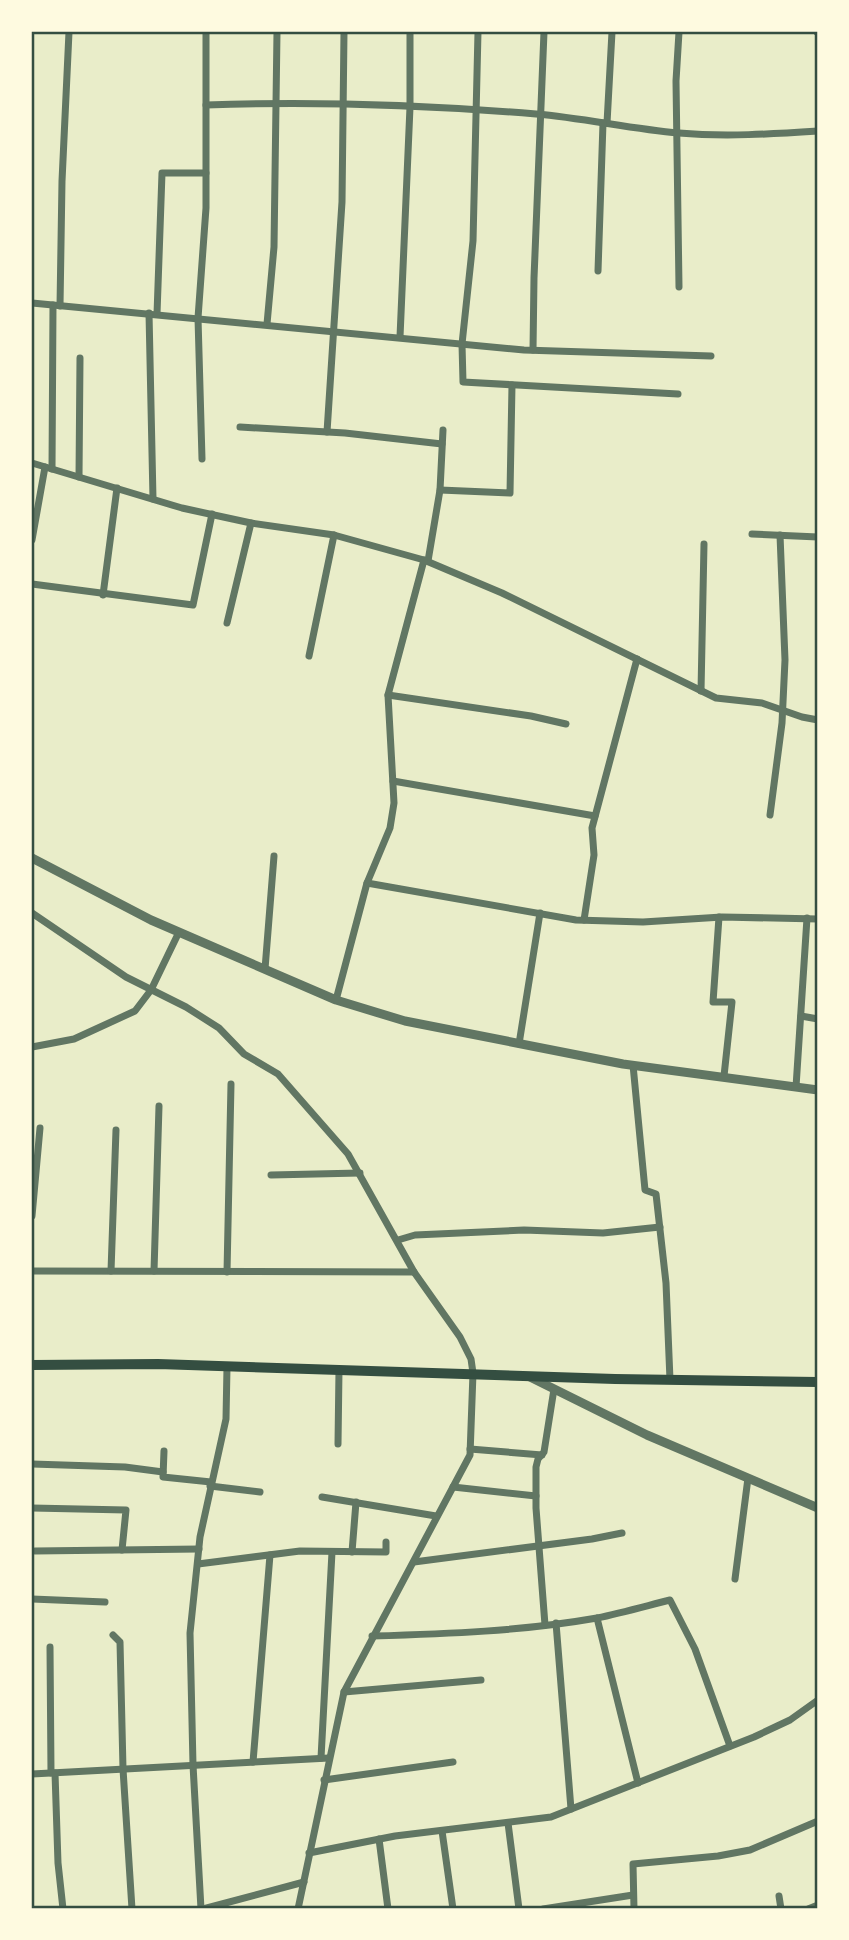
<svg xmlns="http://www.w3.org/2000/svg" width="849" height="1940" font-family="'Varela Round',sans-serif">
<rect width="100%" height="100%" fill="#e9edc9"/>
<g fill="none" stroke-linecap="round" stroke-linejoin="round">
<g stroke="#617663" stroke-width="7">
<path d="M478,32L473,241L462,344L463,382L678,394"/>
<path d="M817,32H818"/>
<path d="M206,105C316,101 427,105 536,114C584,118 631,129 679,133C725,137 772,134 818,131"/>
<path d="M607,123L612,32"/>
<path d="M598,271L603,123"/>
<path d="M679,287L676,81L679,32"/>
<path d="M32,303L524,350L711,356"/>
<path d="M60,306L62,181L69,32"/>
<path d="M149,313L153,499"/>
<path d="M157,314L162,173H206"/>
<path d="M267,324L274,247L277,32"/>
<path d="M400,337L410,107V32"/>
<path d="M533,350L534,278L544,32"/>
<path d="M240,427L345,433L442,444"/>
<path d="M327,432L342,202L344,32"/>
<path d="M202,459L198,318L206,208V32"/>
<path d="M32,463L182,508L251,523L334,535L424,560L502,593L716,698L762,703L802,717L818,720"/>
<path d="M52,469L53,305"/>
<path d="M79,477L80,358"/>
<path d="M440,490L510,493L512,385"/>
<path d="M752,534L818,537"/>
<path d="M32,540L45,467"/>
<path d="M428,561L440,490L443,430"/>
<path d="M32,584L193,605L212,514"/>
<path d="M103,595L117,488"/>
<path d="M227,623L251,523"/>
<path d="M309,656L334,535"/>
<path d="M701,691L704,544"/>
<path d="M388,695L531,716L566,724"/>
<path d="M393,781L595,816"/>
<path d="M770,815L782,723L785,660L780,535"/>
<path d="M367,883L576,920L643,922L722,917L818,919"/>
<path d="M32,913L126,977L186,1007L219,1028L244,1054L278,1074L348,1154L414,1272L460,1337L471,1359L473,1373L470,1455L344,1692L298,1909"/>
<path d="M719,917L713,1002H732L724,1076"/>
<path d="M584,920L594,855L592,828L637,659"/>
<path d="M265,969L274,856"/>
<path d="M336,1000L367,883L390,828L394,803L388,695L424,560"/>
<path d="M801,1016L818,1019"/>
<path d="M519,1044L540,913"/>
<path d="M32,1047L74,1039L135,1011L151,990L179,932"/>
<path d="M633,1065L645,1190L656,1194L666,1283L670,1380"/>
<path d="M796,1087L807,918"/>
<path d="M271,1175L360,1173"/>
<path d="M32,1216L40,1128"/>
<path d="M398,1240L415,1235L524,1230L603,1233L660,1227"/>
<path d="M32,1271L414,1272"/>
<path d="M111,1271L116,1130"/>
<path d="M154,1271L159,1106"/>
<path d="M227,1272L231,1084"/>
<path d="M338,1444L339,1370"/>
<path d="M470,1449L542,1455"/>
<path d="M164,1451L163,1477L211,1482"/>
<path d="M32,1464L125,1467L163,1472"/>
<path d="M210,1486L260,1492"/>
<path d="M453,1487L536,1496"/>
<path d="M322,1497L436,1516"/>
<path d="M32,1508L126,1510L122,1550"/>
<path d="M35,1551L199,1549"/>
<path d="M352,1552L356,1502"/>
<path d="M414,1562L592,1539L622,1533"/>
<path d="M198,1564L300,1551L386,1552V1542"/>
<path d="M735,1579L748,1478"/>
<path d="M32,1599L105,1602"/>
<path d="M597,1618L638,1783"/>
<path d="M556,1623L571,1809"/>
<path d="M545,1625L536,1508V1467L538,1459L544,1452L554,1389"/>
<path d="M113,1635L120,1642L123,1769L132,1909"/>
<path d="M372,1636C447,1634 523,1631 597,1618C621,1613 646,1606 670,1600L695,1649L730,1746"/>
<path d="M50,1647L51,1773"/>
<path d="M344,1692L481,1680"/>
<path d="M321,1758L332,1552"/>
<path d="M253,1762L270,1555"/>
<path d="M55,1773L58,1863L63,1909"/>
<path d="M32,1774L329,1758"/>
<path d="M324,1780L453,1762"/>
<path d="M508,1823L519,1909"/>
<path d="M442,1831L453,1909"/>
<path d="M379,1839L388,1909"/>
<path d="M309,1853L395,1836L551,1817L754,1737L790,1720L818,1700"/>
<path d="M779,1896L781,1909"/>
<path d="M201,1909L193,1765L190,1633L200,1537L226,1419L227,1367"/>
<path d="M203,1909L304,1882"/>
<path d="M543,1909L633,1895"/>
<path d="M634,1909L633,1864L718,1856L750,1850L818,1821"/>
<path d="M808,1909L818,1905"/>
</g>
<g stroke="#617663" stroke-width="9">
<path d="M32,858L151,920L336,1000L405,1021L623,1064L818,1090"/>
<path d="M530,1377L647,1435L818,1508"/>
</g>
<path stroke="#344e41" stroke-width="10" d="M32,1365L158,1364L615,1379L818,1382"/>
</g>
<rect width="849" height="1940" fill="none" stroke="#fefae0" stroke-width="66"/>
<rect x="33" y="33" width="783" height="1874" fill="none" stroke="#344e41" stroke-width="2.5"/>
</svg>
